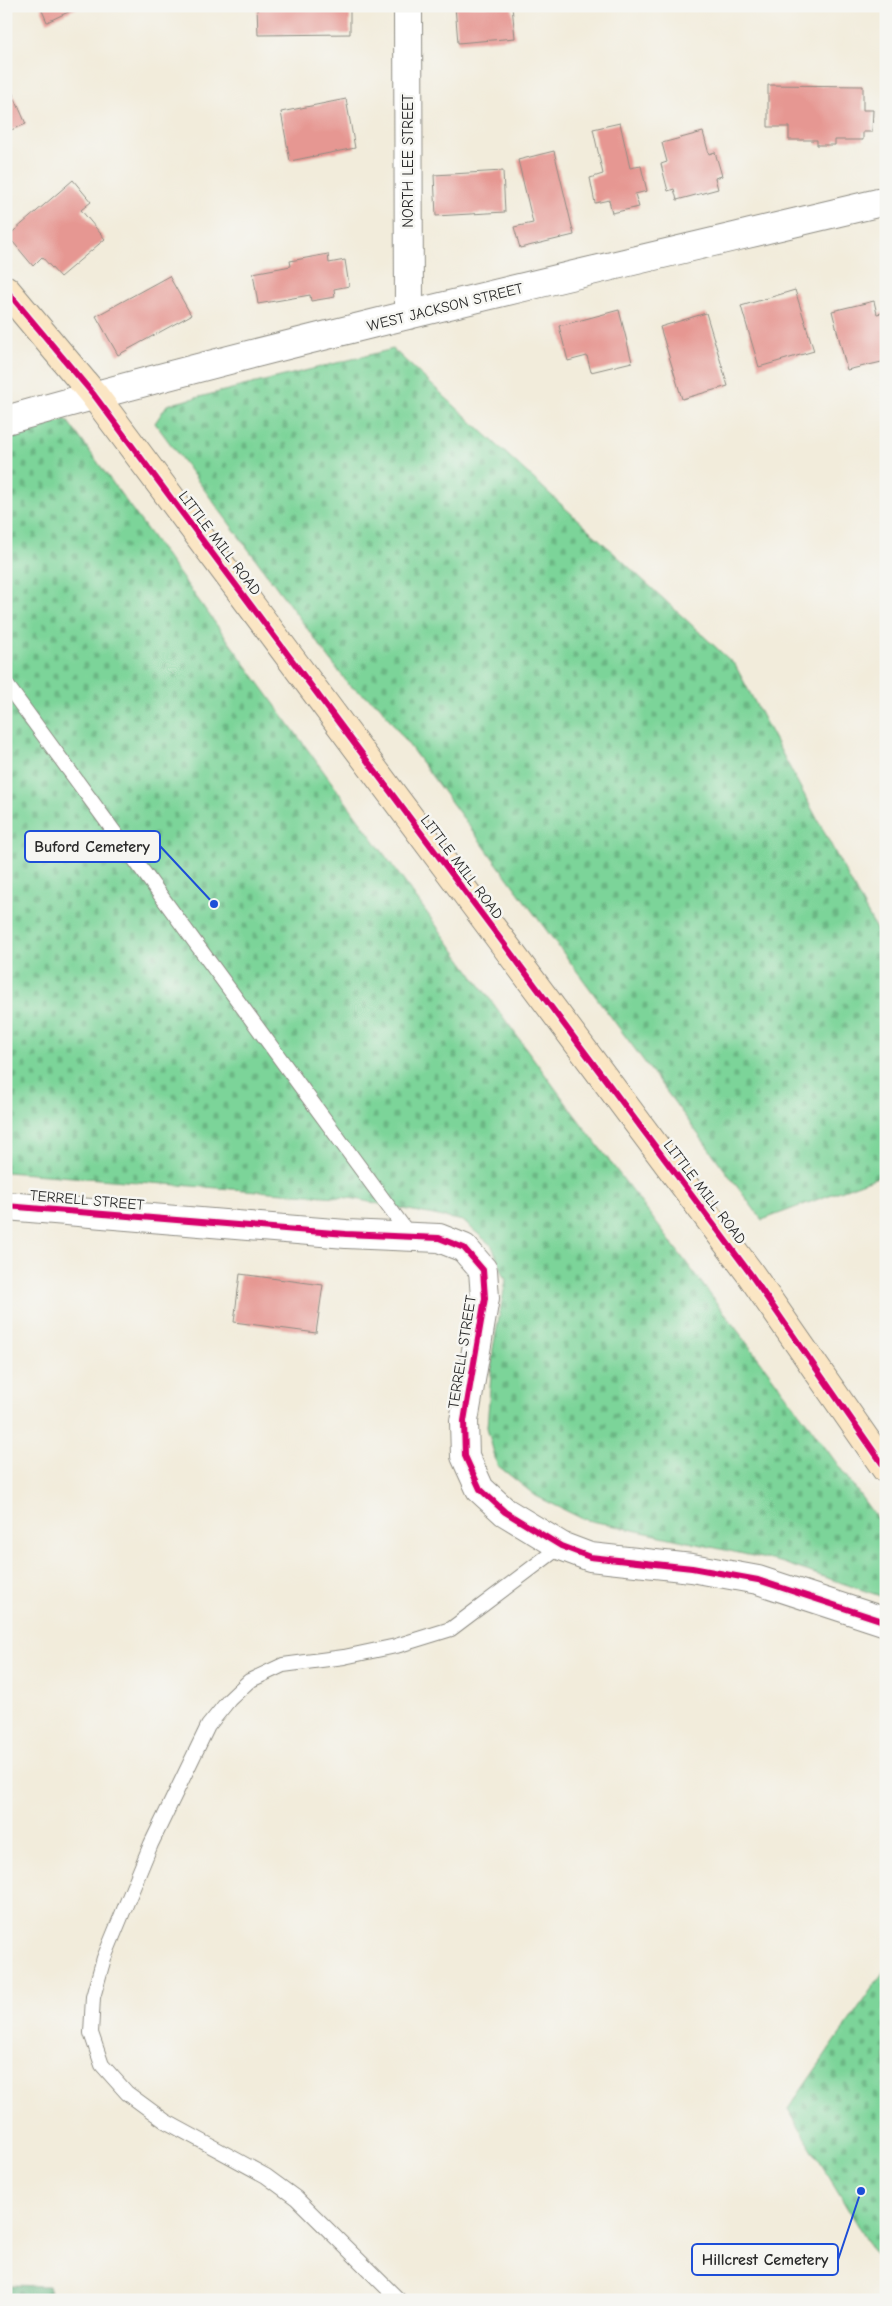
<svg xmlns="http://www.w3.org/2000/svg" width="892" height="2306" font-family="'Comic Neue',sans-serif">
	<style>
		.forest { fill: url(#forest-firs); stroke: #487056 }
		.cemetery { fill: url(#cemetery-stones); stroke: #548062 }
		.building { fill: #e69792 }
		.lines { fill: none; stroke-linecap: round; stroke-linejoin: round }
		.lane-casing { stroke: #8e8c83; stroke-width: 16 }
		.street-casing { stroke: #8e8c83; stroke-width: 30 }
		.secondary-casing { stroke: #8e8c83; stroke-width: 30 }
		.lane { stroke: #fff; stroke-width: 14 }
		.street { stroke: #fff; stroke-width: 28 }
		.secondary { stroke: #fbe6c4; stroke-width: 28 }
		.cycleway-casing { stroke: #f6f6f2; stroke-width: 9 }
		.cycleway { stroke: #d6006c; stroke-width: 6 }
		.labels { text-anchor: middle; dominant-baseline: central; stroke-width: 5; stroke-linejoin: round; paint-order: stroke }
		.street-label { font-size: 15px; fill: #2b2b2b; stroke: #f6f6f2 }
		.leader { fill: none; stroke: #1d4ed8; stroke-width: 2 }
		.callout-dot { fill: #1d4ed8; stroke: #f6f6f2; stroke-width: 2 }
		.callout { fill: #f6f6f2; stroke: #1d4ed8; stroke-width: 2 }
		.callout-label { font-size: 16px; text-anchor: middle; font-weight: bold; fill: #2b2b2b }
	</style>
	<defs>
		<pattern id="forest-firs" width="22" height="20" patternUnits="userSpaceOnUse" patternTransform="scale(1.25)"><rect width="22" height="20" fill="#65b681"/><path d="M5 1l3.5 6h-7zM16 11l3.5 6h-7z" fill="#53946a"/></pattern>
		<pattern id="cemetery-stones" width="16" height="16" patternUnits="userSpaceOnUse" patternTransform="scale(1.25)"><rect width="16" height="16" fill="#7cd499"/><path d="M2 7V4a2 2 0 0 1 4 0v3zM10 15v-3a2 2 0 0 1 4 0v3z" fill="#6bb684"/></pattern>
	</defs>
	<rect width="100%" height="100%" fill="#f6f6f2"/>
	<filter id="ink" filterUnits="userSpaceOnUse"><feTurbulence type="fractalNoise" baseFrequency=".02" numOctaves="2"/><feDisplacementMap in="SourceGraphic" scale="10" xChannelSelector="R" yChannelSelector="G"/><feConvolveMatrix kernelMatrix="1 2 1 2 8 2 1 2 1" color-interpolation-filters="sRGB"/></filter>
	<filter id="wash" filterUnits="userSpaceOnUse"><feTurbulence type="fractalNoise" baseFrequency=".0096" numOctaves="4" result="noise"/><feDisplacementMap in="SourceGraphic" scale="20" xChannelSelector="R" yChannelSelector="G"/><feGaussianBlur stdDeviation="1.12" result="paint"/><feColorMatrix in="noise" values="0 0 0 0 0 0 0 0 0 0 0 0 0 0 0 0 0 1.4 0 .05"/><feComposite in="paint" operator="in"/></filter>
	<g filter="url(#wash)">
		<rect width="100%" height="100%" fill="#f2ecdb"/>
		<path class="forest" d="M6 2285 49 2286 53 2300H6Z"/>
		<path class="cemetery" d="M393 349 735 665 886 948V1174L762 1220 379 705 349 685 155 423 167 405Z
			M66 419 574 1114 811 1428 886 1531V1598L780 1562 583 1519 536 1496 497 1465 487 1427 493 1349 506 1280 492 1246 463 1221 350 1198 6 1172V439Z
			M886 1968V2273L788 2109Z"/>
		<g id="blocks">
			<path class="building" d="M40 6H81L47 22Z
				M257 6H350V34L258 35Z
				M455 6H512L515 38 458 43Z
				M6 78 26 124 6 132Z
				M768 85 863 86V110H873L872 132H863V140H835V145H817V140H789V127H768Z
				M346 99 355 148 290 161 281 112Z
				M620 123 630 168 641 166 647 191 635 194 639 207 612 213 609 200 595 203 590 178 603 174 593 129Z
				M703 132 709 154 715 152 722 176 715 178 718 189 677 200 674 189 668 191 661 164 667 162 662 143Z
				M554 151 574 235 520 248 514 227 533 223 518 160Z
				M503 171 505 212 436 216 434 175Z
				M73 180 91 202 81 210 105 239 60 277 42 257 33 266 8 236Z
				M328 254 329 263 345 260 349 286 334 289 335 297 311 301 310 295 258 304 253 273 291 266 290 261Z
				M169 276 191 315 118 355 96 316Z
				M795 290 814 351 759 367 741 306Z
				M874 301 877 314 886 312V361L847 370 832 311Z
				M619 310 632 362 591 372 587 356 568 361 559 326Z
				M706 313 728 386 682 399 660 327Z
				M240 1274 323 1285 316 1333 234 1322Z"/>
		</g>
	</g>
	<g filter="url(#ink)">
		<use href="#blocks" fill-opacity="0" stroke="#8e8c83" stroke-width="1"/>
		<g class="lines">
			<defs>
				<path id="lane" d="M6 684 410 1236
					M399 2300 296 2198 266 2176 165 2121 127 2093 102 2065 91 2033 93 1997 104 1958 151 1844 208 1726 229 1700 249 1681 283 1665 344 1657 396 1646 451 1629 561 1546"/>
				<path id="street" d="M408 6 409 315
					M6 420C297 338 592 271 886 201
					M6 1206 346 1234 439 1238 464 1248 483 1270 485 1298 464 1421 465 1456 480 1489 505 1512 561 1546 590 1557 692 1568 758 1580 886 1622"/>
				<path id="secondary" d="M6 290 94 395 749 1272 886 1469"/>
			</defs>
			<use href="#lane" class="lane-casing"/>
			<use href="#street" class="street-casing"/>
			<use href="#secondary" class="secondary-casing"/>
			<use href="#lane" class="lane"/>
			<use href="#street" class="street"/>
			<use href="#secondary" class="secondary"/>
			<defs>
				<path id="cycleway" d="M6 290 94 395 749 1272 886 1469
					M6 1206 346 1234 439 1238 464 1248 483 1270 485 1298 464 1421 465 1456 480 1489 505 1512 561 1546 590 1557 692 1568 758 1580 886 1622"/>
			</defs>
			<use href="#cycleway" class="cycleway-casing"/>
			<use href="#cycleway" class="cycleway"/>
		</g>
	</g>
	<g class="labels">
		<g class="street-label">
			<text transform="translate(408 161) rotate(-90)">NORTH LEE STREET</text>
			<text transform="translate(445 307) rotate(-14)">WEST JACKSON STREET</text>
			<text transform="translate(220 543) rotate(53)">LITTLE MILL ROAD</text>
			<text transform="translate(462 867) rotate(53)">LITTLE MILL ROAD</text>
			<text transform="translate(705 1192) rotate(53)">LITTLE MILL ROAD</text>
			<text transform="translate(87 1200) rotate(5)">TERRELL STREET</text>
			<text transform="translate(462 1352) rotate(-81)">TERRELL STREET</text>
		</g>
	</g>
	<path class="leader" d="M214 904L160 846M861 2191L838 2260"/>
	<g class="callout-dot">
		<circle cx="214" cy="904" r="5"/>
		<circle cx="861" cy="2191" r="5"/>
	</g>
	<g class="callout">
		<rect x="25" y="831" width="135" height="31" rx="5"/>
		<rect x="692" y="2244" width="146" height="31" rx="5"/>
	</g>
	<g class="callout-label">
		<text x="92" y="852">Buford Cemetery</text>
		<text x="765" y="2265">Hillcrest Cemetery</text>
	</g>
	<rect width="892" height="2306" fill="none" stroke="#f6f6f2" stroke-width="25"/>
</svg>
